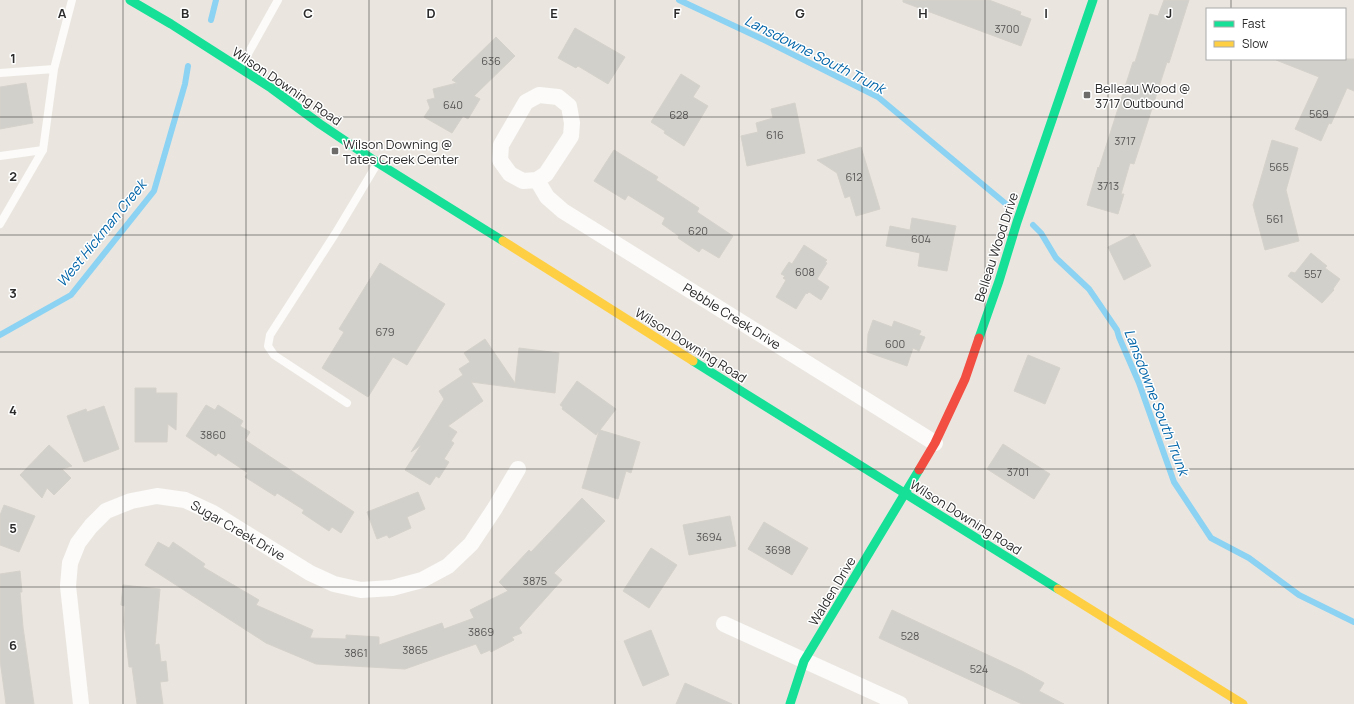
<svg xmlns="http://www.w3.org/2000/svg" width="1354" height="704" font-family="Manrope,sans-serif">
	<style>
		.lines { fill: none; stroke-linecap: round; stroke-linejoin: round }
		.stream { stroke: #8cd2f2; stroke-width: 6 }
		.building { fill: #d2d0cb; stroke: #d5d1cb }
		.lane { stroke: #fcfbfa; stroke-width: 8 }
		.street { stroke: #fcfbfa; stroke-width: 16 }
		.fast { stroke: #16e098; stroke-width: 9 }
		.slow { stroke: #ffcf43; stroke-width: 9 }
		.jam { stroke: #f24e42; stroke-width: 9 }
		.grid { fill: none; stroke: #2b2b2b; stroke-width: 1; stroke-opacity: 0.55 }
		.poi-dot { fill: #6e6c6a; stroke: #fff; stroke-width: 1.5 }
		.labels { text-anchor: middle; dominant-baseline: central; stroke-width: 3; stroke-linejoin: round; paint-order: stroke }
		.number-label { font-size: 11px; fill: #565554 }
		.street-label { font-size: 13px; fill: #2b2b2b; stroke: #fff }
		.poi-label { font-size: 13px; fill: #2b2b2b; stroke: #fff; text-anchor: start }
		.water-label { font-size: 14px; font-style: italic; fill: #0164a8; stroke: #fff }
		.grid-label { font-size: 13px; text-anchor: middle; font-weight: bold; fill: #2b2b2b; stroke: #fff; stroke-width: 3; stroke-linejoin: round; paint-order: stroke }
	</style>
	<rect width="100%" height="100%" fill="#eae6df"/>
	<g class="lines">
		<path class="stream" d="M679 0 760 38 878 97 1006 204
			M211 20 216 0
			M1033 225 1041 233 1056 258 1089 289 1117 330 1119 337 1139 383 1174 482 1211 538 1249 558 1299 595 1354 622
			M0 335 71 295 154 191 185 84 188 66"/>
	</g>
	<path class="building" d="M903 0H989L1021 12 1020 15 1031 19 1021 46 903 2Z
		M1164 0H1189L1169 63 1167 62 1134 164 1130 163 1121 194H1124L1118 214 1087 205 1098 167 1099 168 1133 62H1135L1150 14 1158 16Z
		M575 28 625 57 608 84 578 66 576 68 558 58Z
		M496 37 515 56 474 96 480 99 468 119 463 116 452 133 424 117 430 108 427 100 435 98 433 89 457 83 452 80Z
		M1276 59H1354V91L1347 88 1331 124 1329 123 1321 141 1295 129 1319 77 1276 60Z
		M681 74 700 86 693 97 708 106 684 146 664 133 665 131 651 122Z
		M26 83 33 123 0 129V87Z
		M795 103 805 153 747 166 741 136 758 132 756 123 773 118 771 109Z
		M1272 140 1298 148 1286 190 1299 241 1265 250 1253 205Z
		M861 147 880 209 856 216 850 196 845 198 837 173 817 160Z
		M614 150 658 177 656 180 699 208 697 212 733 236 719 258 702 248 699 252 678 238 679 236 662 224 665 218 628 195 625 200 594 181Z
		M912 218 956 226 947 271 918 266 920 253 886 246 890 226 910 230Z
		M1134 234 1151 266 1124 280 1108 247Z
		M804 245 827 260 825 262 827 263 817 279 829 287 821 300 809 292 807 294 806 293 796 309 776 297 786 280 783 278 785 276 781 274 789 262 792 264Z
		M1311 253 1327 266 1325 268 1340 279 1333 289 1334 290 1322 303 1288 276 1291 272 1295 273Z
		M380 263 445 304 407 365 393 357 368 397 322 368 344 332 339 329Z
		M873 320 892 327 894 321 921 331 919 335 925 337 919 351 913 348 907 366 867 352 868 334Z
		M485 339 515 383 519 348 559 353 555 393 471 382 483 401 448 426 457 432 451 441 454 443 444 459 449 462 439 478 436 476 430 485 405 470 421 445 411 452 444 399 439 391 463 375 459 369 470 362 464 353Z
		M1028 355 1060 368 1045 404 1014 391Z
		M577 381 616 409 600 430 640 442 631 473 626 471 618 499 582 488 599 431 596 435 562 409 563 407 560 405Z
		M135 388H156V393H177L176 430 168 424 167 442H135Z
		M206 405 215 410 218 405 243 421 240 426 250 432 245 440 354 512 341 533 332 527 329 531 302 513 304 510 277 493 275 496 245 477 248 473 218 453 216 456 186 436Z
		M104 406 119 449 84 462 67 416 86 409 87 412Z
		M1003 444 1050 474 1034 499 987 469Z
		M49 445 72 466 62 469 71 478 54 495 47 488 42 498 20 475Z
		M418 492 425 509 407 517 411 528 389 538 387 535 377 539 367 512Z
		M582 498 605 521 554 573 562 580 519 628 522 633 512 637 514 640 491 652 490 650 481 654 476 644 405 669 316 664 266 643 145 565 158 542 169 548 173 542 205 564 203 567 259 600 256 605 313 630 310 638 346 639V635L379 637V645L442 623 444 629 474 618 470 610 508 591 499 582 529 550 531 552Z
		M4 505 35 516 19 552 0 545V515Z
		M730 516 736 546 689 555 683 525Z
		M764 522 808 548 792 575 748 549Z
		M651 548 677 565 649 608 623 591Z
		M20 571 22 592H20L23 627 34 704H6L0 660V574Z
		M123 585 160 589 155 645 159 644 161 662 166 661 168 681 160 682 163 704H137L132 667H129L124 622 125 606 121 605Z
		M892 610 1022 671 1044 683 1039 691 1064 704H1022L879 638Z
		M651 630 669 675 643 686 624 641Z
		M685 683 732 704H676Z"/>
	<g class="lines">
		<path class="lane" d="M240 68 278 0
			M0 73 54 69 72 0
			M0 156 43 150
			M0 224 43 150 54 69
			M347 403 274 355 268 346 270 335 335 234 377 164"/>
		<path class="street" d="M539 95 558 97 569 106 572 123 571 136 546 174 537 180 523 181 510 174 500 160 501 145 526 102Z
			M537 180 547 197 563 211 935 443
			M724 624 900 704
			M81 704 68 586 70 563 78 543 91 526 106 511 131 501 157 496 185 500 213 513 310 573 334 584 361 590 392 588 422 580 448 566 471 544 495 508 518 469"/>
		<path class="fast" d="M130 0 171 24 271 88 320 124 378 163 503 241
			M979 338 999 281 1017 222 1093 0
			M693 361 1058 589
			M790 704 804 661 919 470"/>
		<path class="slow" d="M503 241 693 361
			M1058 589 1243 704"/>
		<path class="jam" d="M919 470 935 443 965 379 979 338"/>
	</g>
	<path class="grid" d="M123 0V704M246 0V704M369 0V704M492 0V704M615 0V704M739 0V704M862 0V704M985 0V704M1108 0V704M1231 0V9M1231 59V704M0 117H1354M0 235H1354M0 352H1354M0 469H1354M0 587H1354"/>
	<g class="poi-dot">
		<rect x="1083" y="91" width="8" height="8" rx="2"/>
		<rect x="331" y="147" width="8" height="8" rx="2"/>
	</g>
	<g class="labels">
		<g class="number-label">
			<text x="1007" y="28">3700</text>
			<text x="491" y="60">636</text>
			<text x="453" y="104">640</text>
			<text x="1319" y="113">569</text>
			<text x="679" y="114">628</text>
			<text x="775" y="134">616</text>
			<text x="1125" y="140">3717</text>
			<text x="1279" y="166">565</text>
			<text x="854" y="176">612</text>
			<text x="1108" y="185">3713</text>
			<text x="1275" y="218">561</text>
			<text x="698" y="230">620</text>
			<text x="921" y="238">604</text>
			<text x="805" y="271">608</text>
			<text x="1313" y="273">557</text>
			<text x="385" y="331">679</text>
			<text x="895" y="343">600</text>
			<text x="213" y="434">3860</text>
			<text x="1018" y="471">3701</text>
			<text x="709" y="536">3694</text>
			<text x="778" y="549">3698</text>
			<text x="535" y="580">3875</text>
			<text x="481" y="631">3869</text>
			<text x="910" y="635">528</text>
			<text x="415" y="649">3865</text>
			<text x="356" y="652">3861</text>
			<text x="979" y="668">524</text>
		</g>
		<g class="street-label">
			<text transform="translate(287 86) rotate(34)">Wilson Downing Road</text>
			<text transform="translate(996 247) rotate(-72)">Belleau Wood Drive</text>
			<text transform="translate(732 316) rotate(32)">Pebble Creek Drive</text>
			<text transform="translate(691 345) rotate(32)">Wilson Downing Road</text>
			<text transform="translate(966 517) rotate(32)">Wilson Downing Road</text>
			<text transform="translate(238 530) rotate(30)">Sugar Creek Drive</text>
			<text transform="translate(832 591) rotate(-59)">Walden Drive</text>
		</g>
		<g class="poi-label">
			<text x="1095" y="88">Belleau Wood @<tspan x="1095" dy="15">3717 Outbound</tspan></text>
			<text x="343" y="144">Wilson Downing @<tspan x="343" dy="15">Tates Creek Center</tspan></text>
		</g>
		<g class="water-label">
			<text transform="translate(815 54) rotate(27)">Lansdowne South Trunk</text>
			<text transform="translate(101 233) rotate(-51)">West Hickman Creek</text>
			<text transform="translate(1157 402) rotate(69)">Lansdowne South Trunk</text>
		</g>
	</g>
	<g class="grid-label">
		<text x="62" y="18">A</text>
		<text x="185" y="18">B</text>
		<text x="308" y="18">C</text>
		<text x="431" y="18">D</text>
		<text x="554" y="18">E</text>
		<text x="677" y="18">F</text>
		<text x="800" y="18">G</text>
		<text x="923" y="18">H</text>
		<text x="1046" y="18">I</text>
		<text x="1169" y="18">J</text>
		<text x="13" y="63">1</text>
		<text x="13" y="181">2</text>
		<text x="13" y="298">3</text>
		<text x="13" y="415">4</text>
		<text x="13" y="533">5</text>
		<text x="13" y="650">6</text>
	</g>
	<rect x="1206" y="8" width="140" height="52" fill="#ffffff" stroke="#aaaaaa"/>
	<rect x="1214" y="21" width="20" height="6" fill="#16e098" stroke="#aaaaaa"/>
	<text x="1242" y="28" font-size="12" fill="#2b2b2b">Fast</text>
	<rect x="1214" y="41" width="20" height="6" fill="#ffcf43" stroke="#aaaaaa"/>
	<text x="1242" y="48" font-size="12" fill="#2b2b2b">Slow</text>
</svg>
